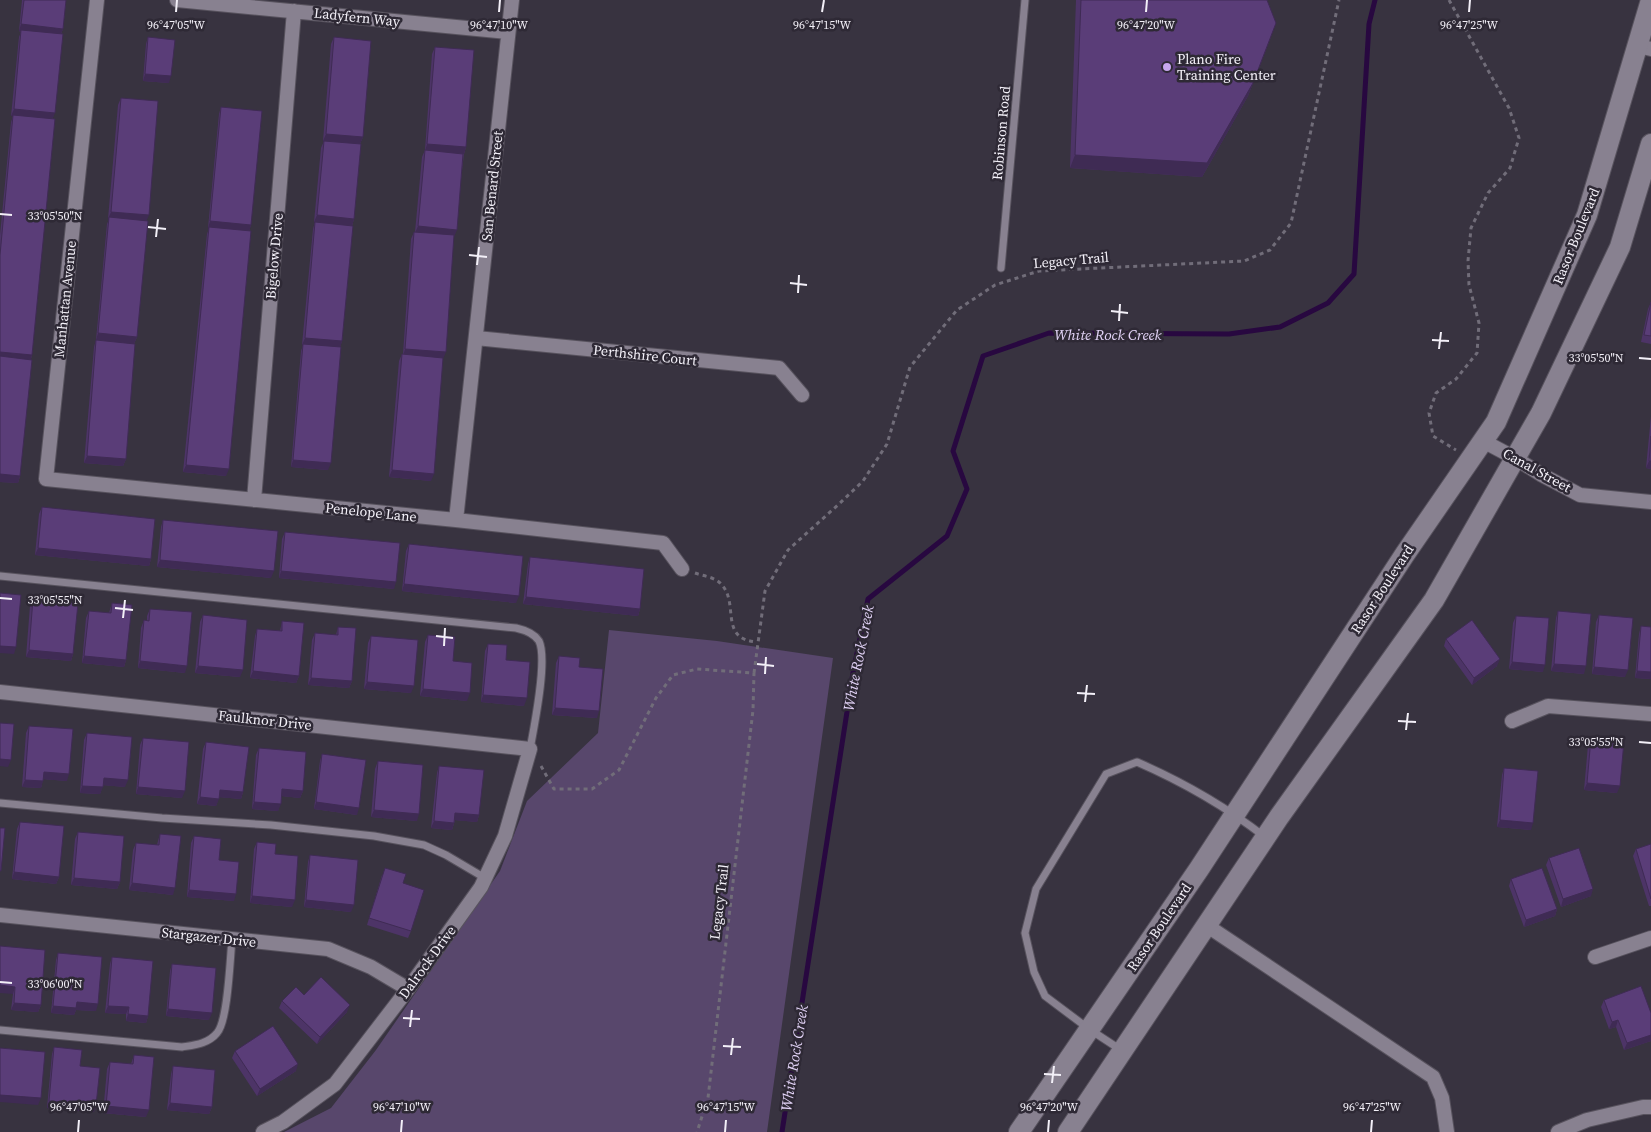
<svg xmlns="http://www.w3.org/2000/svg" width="1651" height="1132" font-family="'Source Serif 4',serif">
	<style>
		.green { fill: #58476c }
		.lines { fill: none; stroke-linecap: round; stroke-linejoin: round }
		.stream { stroke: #280840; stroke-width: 5 }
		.lane-casing { stroke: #57525d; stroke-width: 9 }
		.street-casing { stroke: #57525d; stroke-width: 16 }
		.secondary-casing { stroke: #57525d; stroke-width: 22 }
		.path { stroke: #716d79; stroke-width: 3; stroke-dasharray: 4 4; stroke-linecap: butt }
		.lane { stroke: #888190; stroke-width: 7 }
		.street { stroke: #888190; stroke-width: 14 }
		.secondary { stroke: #888190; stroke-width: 20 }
		.wall { fill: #4d3467 }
		.shaded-wall { fill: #3f2b54 }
		.building { fill: #5a3d78; stroke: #3f2b54 }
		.ticks { fill: none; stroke: #f3f0f8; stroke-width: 2 }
		.poi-dot { fill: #c8a6ef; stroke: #2e2935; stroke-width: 2 }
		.labels { text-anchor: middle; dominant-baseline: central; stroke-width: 5; stroke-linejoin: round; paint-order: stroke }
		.street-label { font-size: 14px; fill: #f3f0f8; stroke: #2e2935 }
		.poi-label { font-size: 14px; fill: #f3f0f8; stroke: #2e2935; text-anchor: start }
		.water-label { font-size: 15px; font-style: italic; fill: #e2d3f7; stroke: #2e2935 }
		.ticks-label { font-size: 12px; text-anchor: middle; fill: #f3f0f8; stroke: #2e2935; stroke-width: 5; stroke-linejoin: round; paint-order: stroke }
	</style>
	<rect width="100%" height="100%" fill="#383340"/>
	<path class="green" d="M609 630 717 641 833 658 767 1132H284L331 1108 376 1050 500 871 527 801 598 733Z"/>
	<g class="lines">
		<path class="stream" d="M782 1132 853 673 868 599 947 536 967 489 953 451 983 356 1049 333 1229 334 1280 327 1328 303 1354 274 1369 24 1375 0"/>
		<defs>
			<path id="lane" d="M1001 268 1025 0
				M0 576 516 628C525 630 534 633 539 641 548 660 534 727 530 749
				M0 803 162 818 271 825 374 836 424 845 446 855 485 878
				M0 1030 182 1047C194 1045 208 1044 217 1033 228 1021 230 959 232 939
				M1121 1050 1089 1029 1045 996 1034 972 1025 933 1036 889 1106 774 1137 762C1183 782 1225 806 1265 837"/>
			<path id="street" d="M97 0 46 479 456 520 663 543 682 569
				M177 0 508 32
				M1638 46 1651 49
				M476 338 779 368 802 395
				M1483 441 1515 458 1542 475 1580 495 1651 502
				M254 500 294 11
				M456 520 512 0
				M0 692 530 749 505 836 481 887 408 989 335 1084 283 1122 263 1132
				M1512 721 1548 706 1651 714
				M0 915 328 949 371 967 408 989
				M1206 925 1433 1077 1442 1098 1447 1132
				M1595 957 1651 938
				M1558 1132 1587 1120 1643 1107H1651"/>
			<path id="secondary" d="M1019 1132 1199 869 1405 554 1496 422 1587 215 1651 0
				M1068 1132 1279 817 1434 600 1541 413 1620 247 1651 144"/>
		</defs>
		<use href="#lane" class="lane-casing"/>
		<use href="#street" class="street-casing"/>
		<use href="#secondary" class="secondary-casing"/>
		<path class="path" d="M1449 0 1509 108 1519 138 1510 168 1488 193 1471 228 1468 261 1469 285 1479 323 1477 353 1456 379 1436 393 1429 413 1433 436 1456 450
			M695 573C703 576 715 577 721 584 740 603 718 639 757 642
			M754 673 765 591 788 550 839 504 863 481 887 444 910 367 957 310 995 285 1039 271 1244 261 1270 250 1291 223 1339 0
			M541 766 554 789H592L619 770 656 698 673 675 697 669 754 673 753 710 708 1098 697 1132"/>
		<use href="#lane" class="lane"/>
		<use href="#street" class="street"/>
		<use href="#secondary" class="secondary"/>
	</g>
	<path class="wall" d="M22 0H66L63 29 61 34 53 118 32 355 31 359 20 476 18 483 0 482V235L11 122 13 116H11L19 37 21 32 19 31Z
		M1076 0H1267L1271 37 1248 96 1202 177 1070 168Z
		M148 37 169 83 143 81 146 44Z
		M334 37 363 137 360 144 354 219 352 226 342 341 340 347 328 470 291 467 301 351 303 345H302L313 229 315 222H314L321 148 324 141H323L331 44Z
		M435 47 466 147 464 154 454 236 431 481 389 477 399 361 402 354H403L411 239 414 232H415L422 157 425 150 432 54Z
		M121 98 146 221 137 337 134 344 126 459 123 466 84 463 94 347 96 340 127 343 96 340 107 224 109 219H108L118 105Z
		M221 107 251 225 249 231 226 476 183 472 207 234 209 228H208L219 114Z
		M1651 302V344L1641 342 1648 309Z
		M1651 416V469L1646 468Z
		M42 507 151 559 149 566 35 555 39 514Z
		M163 520 271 578 157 567 161 527Z
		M285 532 394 589 279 578 282 539Z
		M409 544 516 603 402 591 406 551Z
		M530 557 640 609 638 616 523 604 528 564Z
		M33 599 73 654 71 661 26 657 30 606Z
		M112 603 126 660 124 667 82 663 86 618 89 611 109 613Z
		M150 609 185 673 138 668 141 628 144 620 147 621V616Z
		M1558 611 1584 674 1551 671 1556 618Z
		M203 615 240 677 195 673 200 622Z
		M1599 615 1625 677 1592 674 1596 622Z
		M1516 616 1543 672 1509 669 1513 623Z
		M282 621 299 676 296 683 250 678 255 636 257 629 280 631Z
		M1641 626 1651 679 1635 678 1639 634Z
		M338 627 352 681 349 688 308 685 312 640 315 633 336 635Z
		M428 635 453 661 467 701 420 696 425 642Z
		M371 636 411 693 364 689 368 643Z
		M1446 639 1497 666 1472 685 1444 646Z
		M488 644 506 660 524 706 481 702 485 651Z
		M559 656 597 718 552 715 556 663Z
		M29 726 67 781 43 779 41 788 22 787 26 733Z
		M87 733 125 787 103 785 100 794 80 793 84 740Z
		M143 738 182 798 136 794 140 745Z
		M1591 738 1617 793 1584 790 1588 745Z
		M206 742 243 792 241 799 219 797 216 806 197 804 203 749Z
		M259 748 303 791 300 798 282 796 278 811 252 809 256 755Z
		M322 754 357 815 314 809 320 761Z
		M378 761 417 821 371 817 375 769Z
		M439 766 479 815 477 822 455 820 452 830 431 828 437 773Z
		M1504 768 1531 830 1497 827 1502 775Z
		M20 822 59 877 56 884 12 879 17 829Z
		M78 832 120 882 117 889 71 885 75 839Z
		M160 834 173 895 129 890 133 850 136 843 157 845 158 841Z
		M194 836 219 860 234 901 187 897 191 843Z
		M257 842 275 854 292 907 250 903 254 849Z
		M1651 844V906H1649L1633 856 1636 849Z
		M310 855 351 912 304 907 308 862Z
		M1549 858 1591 896 1561 907 1546 865Z
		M382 875 403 883 411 931 408 938 367 925Z
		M1511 879 1557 909 1555 916 1524 927 1509 886Z
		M0 946 41 1005 38 1012 11 1010 13 994Z
		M58 953 96 1011 76 1010 74 1015 51 1013 56 960Z
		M112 957 148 1016 146 1023 126 1021V1014L105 1013 110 964Z
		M172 964 209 1020 166 1016 170 971Z
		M304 995 347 1012 317 1044 279 1008 282 1001Z
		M1604 1000 1651 1013V1041L1624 1050 1616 1027 1609 1029 1601 1007Z
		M54 1047 80 1066 94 1112 47 1108 52 1054Z
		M235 1051 296 1071 257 1096 232 1058Z
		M134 1055 146 1117 103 1113 107 1069 110 1062 131 1064Z
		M173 1066 212 1107 209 1114 167 1110 171 1074Z"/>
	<path class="shaded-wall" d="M1276 23 1248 96 1202 177 1070 168 1075 155Z
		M21 24 63 29 60 36 19 31Z
		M145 74 171 76 169 83 143 81Z
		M14 109 55 113 52 120 11 116Z
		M326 134 363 137 360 144 323 141Z
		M427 144 466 147 464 154 425 151Z
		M111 212 149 215 146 222 108 219Z
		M317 215 354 219 352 226 314 222Z
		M210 221 251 225 249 232 208 228Z
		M418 226 457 230 454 237 415 233Z
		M98 333 137 337 134 344 96 340Z
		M305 338 342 341 340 348 302 345Z
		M405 349 446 352 443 359 403 356Z
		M0 352 32 355 30 362 0 359Z
		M87 456 126 459 123 466 84 463Z
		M293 460 331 463 328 470 291 467Z
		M1649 461H1651V469L1646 468Z
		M186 465 229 469 226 476 183 472Z
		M392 470 434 474 431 481 389 477Z
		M0 474 20 476 18 483 0 482Z
		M38 548 151 559 149 566 35 555Z
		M160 560 274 571 271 578 157 567Z
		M281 571 396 582 394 589 279 578Z
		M404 584 519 596 516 603 402 591Z
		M526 597 640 609 638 616 523 604Z
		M0 646 16 647 14 654 0 653Z
		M29 650 73 654 71 661 26 657Z
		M84 656 126 660 124 667 82 663Z
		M1500 659 1497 666 1472 685 1474 678Z
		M140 661 187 666 185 673 138 668Z
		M1512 662 1545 665 1543 672 1509 669Z
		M1554 664 1586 666 1584 674 1551 671Z
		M198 666 243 670 240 677 195 673Z
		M1594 667 1628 670 1625 677 1592 674Z
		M253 671 299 676 296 683 250 678Z
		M1637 671 1651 672V679L1635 678Z
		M311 678 352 681 349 688 308 685Z
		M367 682 414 686 411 693 364 689Z
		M423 689 470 693 467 701 420 696Z
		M483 695 527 698 524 706 481 702Z
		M555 708 599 711 597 718 552 715Z
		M0 759 11 760 8 767 0 766Z
		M44 772 69 774 67 781 41 779Z
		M104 778 128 780 125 787 101 785Z
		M25 780 43 781 41 788 22 787Z
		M1587 783 1620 786 1617 793 1584 790Z
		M82 786 103 787 100 794 80 793Z
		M138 787 185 791 182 798 136 794Z
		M282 789 303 791 300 798 280 796Z
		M220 790 243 792 241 799 217 797Z
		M200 797 219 799 216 806 197 804Z
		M254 802 281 804 278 811 252 809Z
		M316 802 359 808 357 815 314 809Z
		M374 810 419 814 417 821 371 817Z
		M455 813 479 815 477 822 453 820Z
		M1500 820 1533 823 1531 830 1497 827Z
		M434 821 454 823 452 830 431 828Z
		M14 872 59 877 56 884 12 879Z
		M74 878 120 882 117 889 71 885Z
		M132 883 175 888 173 895 129 890Z
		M1593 889 1591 896 1561 907 1563 899Z
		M189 890 236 894 234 901 187 897Z
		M252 896 295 900 292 907 250 903Z
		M306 900 354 905 351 912 304 907Z
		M1557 909 1555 916 1524 927 1526 920Z
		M0 985 15 987 13 994 0 993Z
		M77 1002 98 1004 96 1011 76 1010 74 1015 51 1013 53 1006Z
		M14 1003 41 1005 38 1012 11 1010Z
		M350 1005 347 1012 317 1044 320 1037Z
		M108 1006 129 1007 126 1014 105 1013Z
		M168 1009 212 1013 209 1020 166 1016Z
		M128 1014 148 1016 146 1023 126 1021Z
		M1618 1020 1616 1027 1609 1029 1612 1022Z
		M1651 1035V1041L1624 1050 1627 1043Z
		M298 1064 296 1071 257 1096 260 1089Z
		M0 1095 41 1098 38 1105 0 1102Z
		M49 1101 96 1105 94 1112 47 1108Z
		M170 1103 212 1107 209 1114 167 1110Z
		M106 1106 149 1110 146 1117 103 1113Z"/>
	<path class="building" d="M24 0H66L63 29 21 24Z
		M1081 0H1267L1276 23 1253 83 1207 163 1075 155Z
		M21 30 63 34 55 113 14 109Z
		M148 37 175 40 171 76 145 74Z
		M334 37 371 41 363 137 326 134Z
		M435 47 474 50 466 147 427 144Z
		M121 98 158 101 149 215 111 212Z
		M221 107 262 111 251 225 210 221Z
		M13 115 55 119 32 355 0 352V255Z
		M324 141 361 144 354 219 317 215Z
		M425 150 463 154 457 230 418 226Z
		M109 217 148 221 137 337 98 333Z
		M315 222 353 226 342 341 305 338Z
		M209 227 251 231 229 469 186 465Z
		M414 232 454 235 446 352 405 349Z
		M1651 302V336L1644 335Z
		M96 340 135 344 126 459 87 456Z
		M303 344 341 347 331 463 293 460Z
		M402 354 443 358 434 474 392 470Z
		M0 356 32 360 20 476 0 474Z
		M1651 436V461H1649Z
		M42 507 155 519 151 559 38 548Z
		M163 520 278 531 274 571 160 560Z
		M285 532 400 543 396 582 281 571Z
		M409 544 523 556 519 596 404 584Z
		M530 557 644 569 640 609 526 597Z
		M0 593 21 595 16 647 0 646Z
		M33 599 78 603 73 654 29 650Z
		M112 603 132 605 126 660 84 656 89 611 111 613Z
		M150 609 192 612 187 666 140 661 144 620 149 621Z
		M1558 611 1591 614 1586 666 1554 664Z
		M203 615 247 620 243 670 198 666Z
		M1599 615 1633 618 1628 670 1594 667Z
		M1516 616 1549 618 1545 665 1512 662Z
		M1472 620 1500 659 1474 678 1446 639Z
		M282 621 304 623 299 676 253 671 257 629 282 631Z
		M1641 626 1651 627V672L1637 671Z
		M338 627 356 628 352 681 311 678 315 633 338 635Z
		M428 635 455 637 453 661 472 663 470 693 423 689Z
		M371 636 418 640 414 686 367 682Z
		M488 644 507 645 506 660 530 662 527 698 483 695Z
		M559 656 580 658 579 667 603 669 599 711 555 708Z
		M0 723 14 724 11 760 0 759Z
		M29 726 73 729 69 774 44 772 43 781 25 780Z
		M87 733 132 737 128 780 104 778 103 787 82 786Z
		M143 738 189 742 185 791 138 787Z
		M1591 738 1624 741 1620 786 1587 783Z
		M206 742 249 747 243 792 220 790 219 799 200 797Z
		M259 748 306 752 303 791 282 789 281 804 254 802Z
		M322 754 366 760 359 808 316 802Z
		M378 761 423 765 419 814 374 810Z
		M439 766 484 770 479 815 455 813 454 823 434 821Z
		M1504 768 1538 771 1533 823 1500 820Z
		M20 822 64 826 59 877 14 872Z
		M0 828H5L1 871H0Z
		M78 832 124 836 120 882 74 878Z
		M160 834 181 836 175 888 132 883 136 843 159 845Z
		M194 836 221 839 219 860 239 862 236 894 189 890Z
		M257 842 276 844 275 854 298 856 295 900 252 896Z
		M1651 844V899L1636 849Z
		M1579 848 1593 889 1563 899 1549 858Z
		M310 855 358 860 354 905 306 900Z
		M385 868 406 874 403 883 424 890 411 931 369 918Z
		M1542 868 1557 909 1526 920 1511 879Z
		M0 946 45 950 41 1005 14 1003 15 987 0 985Z
		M58 953 102 957 98 1004 77 1002 76 1008 53 1006Z
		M112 957 153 961 148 1016 128 1014 129 1007 108 1006Z
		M172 964 216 968 212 1013 168 1009Z
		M321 977 350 1005 320 1037 282 1001 296 987 304 995Z
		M1641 986 1651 1013V1035L1627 1043 1618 1020 1612 1022 1604 1000Z
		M273 1026 298 1064 260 1089 235 1051Z
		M54 1047 82 1050 80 1066 100 1068 96 1105 49 1101Z
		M0 1048 45 1052 41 1098 0 1095Z
		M134 1055 154 1057 149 1110 106 1106 110 1062 133 1064Z
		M173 1066 215 1070 212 1107 170 1103Z"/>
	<path class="ticks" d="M176 12 177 0M499 12 500 0M822 12 824 0M1146 12 1147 0M1469 12 1470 0M0 214 12 215M148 227 166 229M156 237 158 219M469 255 487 257M477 265 479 247M790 283 807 285M798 293 799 275M1111 311 1128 313M1119 321 1120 304M1432 340 1449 341M1439 349 1441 332M1639 358 1651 359M0 598 12 599M115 608 133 610M123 618 125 600M436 636 453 638M444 646 445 628M757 664 774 666M765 674 766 657M1077 693 1095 694M1085 702 1087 685M1398 721 1416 722M1406 730 1408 713M1639 742 1651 743M0 982 12 983M403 1018 420 1019M410 1027 412 1010M723 1046 741 1047M731 1055 733 1038M1044 1074 1061 1075M1052 1083 1054 1066M78 1132 79 1120M401 1132 402 1120M725 1132 726 1120M1048 1132 1049 1120M1371 1132 1372 1120"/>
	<circle class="poi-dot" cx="1167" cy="67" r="5"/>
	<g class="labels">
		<g class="street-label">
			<text transform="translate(357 17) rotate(6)">Ladyfern Way</text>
			<text transform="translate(1001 133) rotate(-85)">Robinson Road</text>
			<text transform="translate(492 186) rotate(-84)">San Benard Street</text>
			<text transform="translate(1576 236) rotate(-68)">Rasor Boulevard</text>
			<text transform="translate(274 256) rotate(-85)">Bigelow Drive</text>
			<text transform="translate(1071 260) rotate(-5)">Legacy Trail</text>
			<text transform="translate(65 299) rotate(-84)">Manhattan Avenue</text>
			<text transform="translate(645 355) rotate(6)">Perthshire Court</text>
			<text transform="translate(1537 470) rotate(29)">Canal Street</text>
			<text transform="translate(371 512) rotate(6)">Penelope Lane</text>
			<text transform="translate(1382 589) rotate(-57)">Rasor Boulevard</text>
			<text transform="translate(265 720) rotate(6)">Faulknor Drive</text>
			<text transform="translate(719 902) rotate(-83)">Legacy Trail</text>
			<text transform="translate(1159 927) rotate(-56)">Rasor Boulevard</text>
			<text transform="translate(209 937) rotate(6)">Stargazer Drive</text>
			<text transform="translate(427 962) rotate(-54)">Dalrock Drive</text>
		</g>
		<g class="poi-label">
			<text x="1177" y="59">Plano Fire<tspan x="1177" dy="16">Training Center</tspan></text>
		</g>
		<g class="water-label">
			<text x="1108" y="334">White Rock Creek</text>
			<text transform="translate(858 658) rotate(-79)">White Rock Creek</text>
			<text transform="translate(794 1058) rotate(-81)">White Rock Creek</text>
		</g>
	</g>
	<g class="ticks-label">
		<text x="176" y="29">96°47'05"W</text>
		<text x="499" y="29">96°47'10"W</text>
		<text x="822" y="29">96°47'15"W</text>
		<text x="1146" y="29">96°47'20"W</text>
		<text x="1469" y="29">96°47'25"W</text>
		<text x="55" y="220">33°05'50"N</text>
		<text x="1596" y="362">33°05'50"N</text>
		<text x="55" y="604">33°05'55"N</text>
		<text x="1596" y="746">33°05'55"N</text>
		<text x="55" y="988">33°06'00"N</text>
		<text x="79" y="1111">96°47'05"W</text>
		<text x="402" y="1111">96°47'10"W</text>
		<text x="726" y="1111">96°47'15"W</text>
		<text x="1049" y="1111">96°47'20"W</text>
		<text x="1372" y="1111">96°47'25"W</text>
	</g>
</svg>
